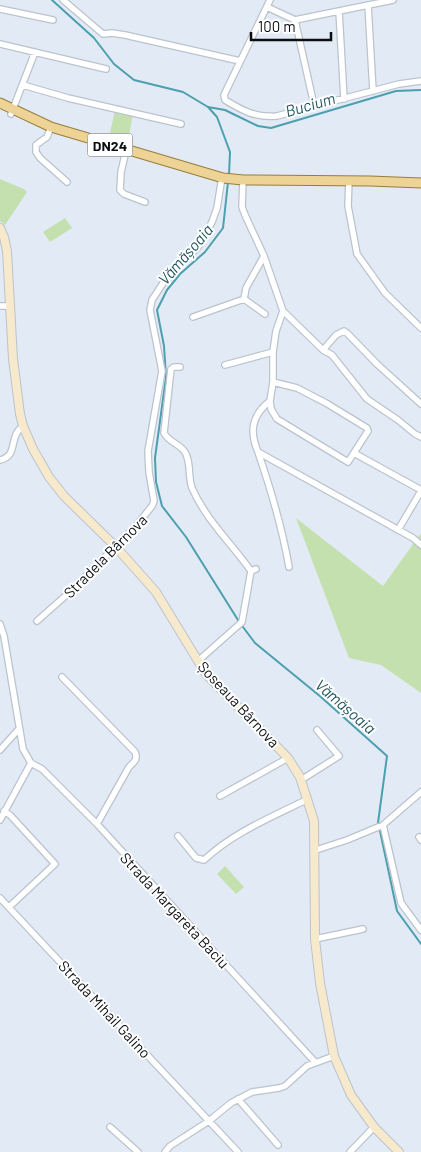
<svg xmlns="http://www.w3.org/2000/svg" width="421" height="1152" font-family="Barlow,sans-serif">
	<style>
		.green { fill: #c5e0af }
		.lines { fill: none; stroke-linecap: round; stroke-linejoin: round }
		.stream { stroke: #4c9faf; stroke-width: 2 }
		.street-casing { stroke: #bbc3cd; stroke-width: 8 }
		.secondary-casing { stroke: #bbc3cd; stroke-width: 10 }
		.primary-casing { stroke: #987c3b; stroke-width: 11 }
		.street { stroke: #fff; stroke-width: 5.5 }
		.secondary { stroke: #f7e9cb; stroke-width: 8 }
		.primary { stroke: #eed397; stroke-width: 9 }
		.labels { text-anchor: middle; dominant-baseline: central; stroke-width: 4; stroke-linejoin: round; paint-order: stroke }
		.shield { fill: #fff; stroke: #555759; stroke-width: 1 }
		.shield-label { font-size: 14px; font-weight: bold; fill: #0c0f12 }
		.street-label { font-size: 15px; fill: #0c0f12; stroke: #fff }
		.water-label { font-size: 16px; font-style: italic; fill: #245760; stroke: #fff }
	</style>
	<rect width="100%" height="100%" fill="#e2ebf5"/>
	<path class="green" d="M115 111 133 114 127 146 108 141Z
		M0 179 24 189 27 192 5 225 0 221Z
		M65 218 72 228 50 242 43 232Z
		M296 518 383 586 421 533V693L381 665 349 658Z
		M225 866 244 887 236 894 217 874Z"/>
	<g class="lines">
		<path class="stream" d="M52 0 94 38 114 64 134 80 183 92 208 107 217 117 230 152 229 175
			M208 107 225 110 258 126 271 128 396 91 421 90
			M228 182 223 228 205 252 180 274 167 290 157 310 164 346 166 377 155 458 156 482 162 506 186 537 238 620
			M243 627 255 643 321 697 387 756 378 823
			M380 831 397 911 421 944"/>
		<defs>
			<path id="street" d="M63 0 103 34 112 33 125 35 240 61
				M270 0 224 95 225 100C243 111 256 118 277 116L399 84 421 81
				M368 5 373 91
				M267 7 295 20 339 11 344 99
				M0 9 53 20
				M339 11 393 0
				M295 20 314 105
				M0 44 106 69
				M23 85 68 98 181 124
				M11 114 35 52
				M49 132 47 137 36 145V152L40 158 67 182
				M125 155 121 172 120 190 124 194 145 202
				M243 180 242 207 245 215 264 256 283 311 276 331 273 352V382L270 401 271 409 277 419 348 462 368 431 367 428 326 403 297 388 273 382
				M349 180 348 206 357 254 385 293 421 328
				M244 299 265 314
				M0 306H10
				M283 311 323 350 332 355 367 399 398 420 415 434 421 437
				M193 317 244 299 246 288 264 256
				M323 350 336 335 344 331 347 333 377 364 421 404
				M225 365 273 352
				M180 367H174L171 369 164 433C169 443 182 444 186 454 191 465 188 477 192 488 206 520 232 544 251 571
				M270 401C252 415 249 431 258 452L413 538 421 545
				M258 452C271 490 282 527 289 567
				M354 453 421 490
				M0 460C19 456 8 436 23 426
				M398 530 421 491
				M37 621 71 591 136 526 152 506 154 501 149 472 148 451 162 371 150 310 152 300 169 274 198 247 212 222 217 208 222 177
				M0 624 4 636 23 749 31 763 0 820
				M198 661 242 622 251 571 256 569
				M62 677 135 752C138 760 134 762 129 767L97 824
				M0 750 18 730H20
				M31 763 42 769 97 824 315 1062
				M301 780 339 756 317 730
				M220 796 288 758
				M4 811 10 815 55 864 9 907
				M383 825 401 903 421 930
				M178 836 196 858 204 860C234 832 272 817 308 799
				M419 837 421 840
				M316 850 347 840 383 825 421 792
				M0 898 238 1152
				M315 939 363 929
				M238 1099 278 1145
				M110 1127 138 1152
				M165 1152 170 1146 209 1121 231 1103 252 1092 279 1088 285 1086 307 1066 334 1056
				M350 1152 374 1127"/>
			<path id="secondary" d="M0 228 4 237 7 251 13 359 20 414 23 426 33 449 49 477 64 496 115 546 156 592 206 674 288 758 300 777 314 821 315 939 320 983 334 1056 351 1095 374 1127 399 1152"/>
			<path id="primary" d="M0 103 51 127 223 178 243 180 370 181 421 183"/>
		</defs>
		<use href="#street" class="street-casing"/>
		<use href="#secondary" class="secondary-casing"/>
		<use href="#primary" class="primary-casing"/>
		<use href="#street" class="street"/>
		<use href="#secondary" class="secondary"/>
		<use href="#primary" class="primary"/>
	</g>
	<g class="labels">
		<rect class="shield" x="87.5" y="133.5" width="45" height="23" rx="4"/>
		<g class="shield-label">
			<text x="110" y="145">DN24</text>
		</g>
		<g class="street-label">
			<text transform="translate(105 556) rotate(-45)">Stradela Bârnova</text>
			<text transform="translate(239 704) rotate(47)">Șoseaua Bârnova</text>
			<text transform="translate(175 910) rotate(47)">Strada Margareta Baciu</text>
			<text transform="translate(105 1009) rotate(47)">Strada Mihail Galino</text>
		</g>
		<g class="water-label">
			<text transform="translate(310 104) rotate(-16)">Bucium</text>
			<text transform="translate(185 254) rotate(-49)">Vămășoaia</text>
			<text transform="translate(346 706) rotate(41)">Vămășoaia</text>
		</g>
	</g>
	<path d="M251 32v8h80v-8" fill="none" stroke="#0c0f12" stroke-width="2.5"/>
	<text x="258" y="32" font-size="15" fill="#0c0f12" stroke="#ffffff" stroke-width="4" paint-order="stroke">100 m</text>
</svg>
